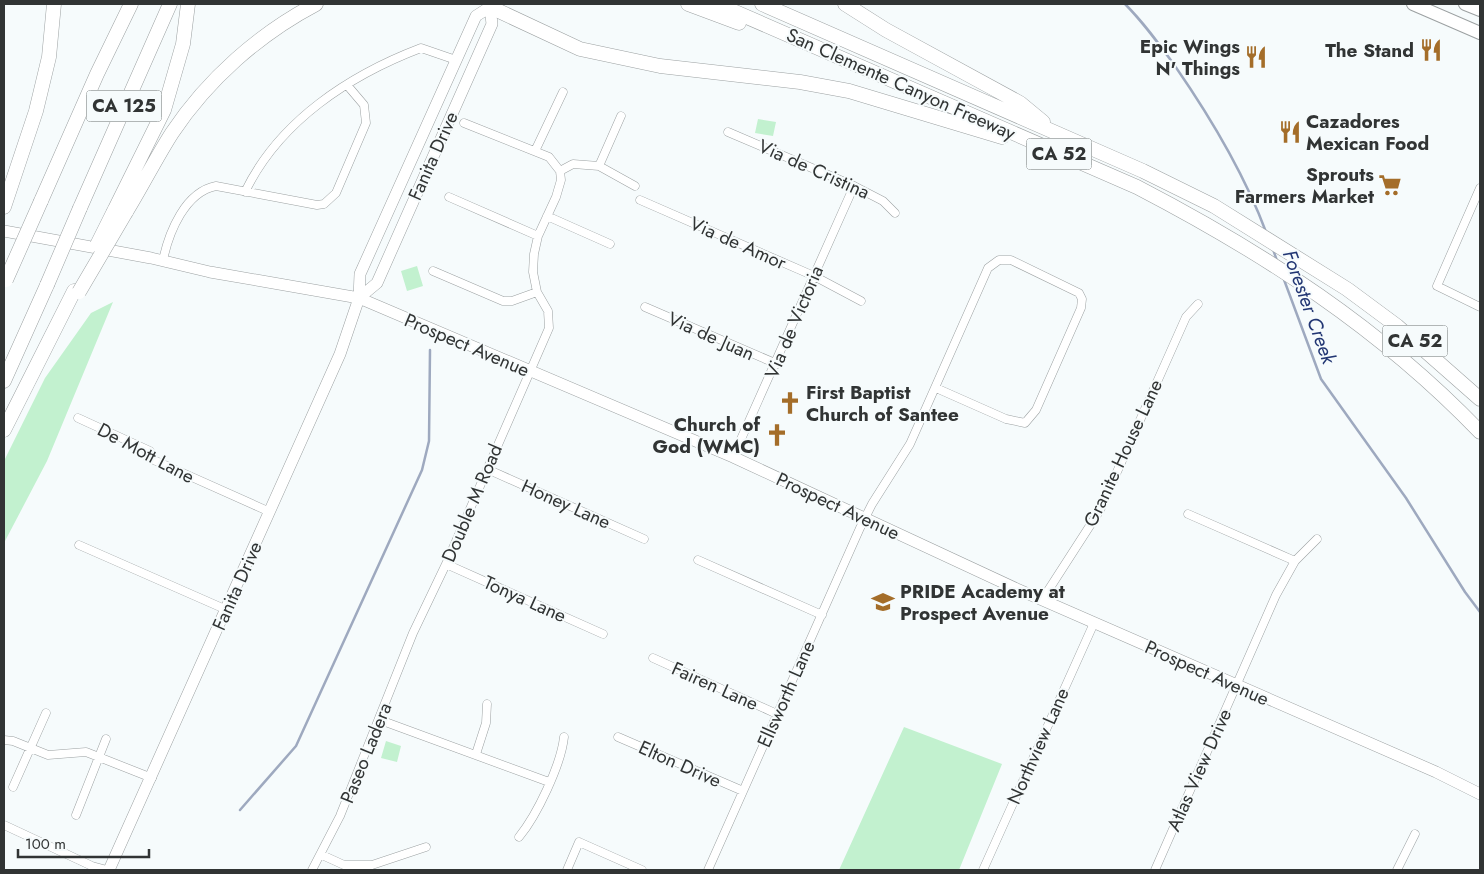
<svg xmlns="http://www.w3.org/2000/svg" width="1484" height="874" font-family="Jost,sans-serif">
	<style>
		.green { fill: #c2f1cf }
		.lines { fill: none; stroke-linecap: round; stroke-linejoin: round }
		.stream { stroke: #9ea9bf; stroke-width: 2.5 }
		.street-casing { stroke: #9ca1a2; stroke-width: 9 }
		.secondary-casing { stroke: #9ca1a2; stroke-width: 12 }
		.primary-casing { stroke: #9ca1a2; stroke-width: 14 }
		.highway-casing { stroke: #9ca1a2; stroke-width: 15 }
		.street { stroke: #fff; stroke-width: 8 }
		.secondary { stroke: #fff; stroke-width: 11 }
		.primary { stroke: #fff; stroke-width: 12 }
		.highway { stroke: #fff; stroke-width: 14 }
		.highway-bridge-casing { stroke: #9ca1a2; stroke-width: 15; stroke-linecap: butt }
		.highway-bridge { stroke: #fff; stroke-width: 14 }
		.labels { text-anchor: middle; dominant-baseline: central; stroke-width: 4; stroke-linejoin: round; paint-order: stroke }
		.shield { fill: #f6fbfc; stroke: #6c7070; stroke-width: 1 }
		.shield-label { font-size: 18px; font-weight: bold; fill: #313434 }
		.poi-label { font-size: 19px; font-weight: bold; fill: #313434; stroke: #f6fbfc; text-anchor: end }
		.street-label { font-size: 19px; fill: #313434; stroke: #f6fbfc }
		.water-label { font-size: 20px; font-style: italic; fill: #223673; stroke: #f6fbfc }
	</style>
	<rect width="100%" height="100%" fill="#f6fbfc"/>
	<path class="green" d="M758 119 776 122 773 136 755 133Z
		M417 266 423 286 407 291 401 271Z
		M113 302 47 461 4 543V461L45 378 91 313Z
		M904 727 1002 764 959 870H839Z
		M386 741 401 746 397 762 381 758Z"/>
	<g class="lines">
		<path class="stream" d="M1125 4C1144 23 1159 44 1175 66 1211 118 1244 173 1266 232
			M1273 249 1277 261
			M1283 277 1321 379 1406 498 1465 592 1480 612
			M240 810 296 746 422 470 429 441 430 350"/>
		<defs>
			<path id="street" d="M728 132 854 186 883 201 895 213
				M535 151 563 92
				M599 166 635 186
				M560 171 573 164 599 166 621 116
				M1480 188 1437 286 1480 307
				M245 192C279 121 350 75 421 48L456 60
				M449 197 538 236
				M640 200 814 276 861 301
				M547 216 610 244
				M163 260C169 232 185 192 216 186L317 205 324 204 336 193 366 123 364 105 347 85
				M433 271 503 301H512L537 292
				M645 307 777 364
				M78 418 150 451 147 457 270 512
				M733 457 854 186
				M487 469 644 539
				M1188 514 1295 561
				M79 545 227 610
				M698 560 822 615
				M446 564 603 634
				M1042 600 1100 510 1186 317 1198 304
				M653 658 777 714
				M380 720 549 782
				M618 737 743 791
				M4 740 13 741 48 755 86 752 152 778
				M476 754 486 723 487 704
				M13 787 46 713
				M76 815 106 739
				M4 825 92 866 107 870
				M519 837C537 815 561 765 564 737
				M322 855 344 865H372L426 847
				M312 870 340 816 413 633 446 564 549 328 548 311 537 292 533 272 534 254 538 236 556 197 561 180 560 171 549 157 464 123
				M567 870 579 842 642 870
				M708 870 860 528 872 504 910 444 988 268 999 260H1011L1079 293 1082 299 1081 308 1036 410 1025 423 1006 419 936 388
				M983 870 1094 623
				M1155 870 1276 595 1295 561 1317 539
				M1397 870 1415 834"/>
			<path id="secondary" d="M4 231 151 258 210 272 359 298 733 457 1017 589 1436 772 1480 794
				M109 870 340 354 359 298 360 274 476 16 490 7 492 24 377 283 359 298"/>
			<path id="primary" d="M1413 4 1480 33
				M1465 4 1480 10"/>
			<path id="highway" d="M688 4 739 23
				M717 4 1137 187C1264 253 1380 328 1480 432
				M762 4 1143 171 1214 206 1347 289 1397 326 1480 399
				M845 4 886 30 1020 103 1043 122
				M490 7 580 49 660 66 800 82 849 91 1002 137
				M41 201 97 74 131 4
				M4 207 36 111 49 57 54 4
				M80 208 170 4
				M114 211 164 110 183 44 188 4
				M126 212C142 186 156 158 172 133 208 79 259 34 316 4
				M4 381 47 285
				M4 430 74 291"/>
		</defs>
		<use href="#street" class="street-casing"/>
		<use href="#secondary" class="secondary-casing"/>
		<use href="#primary" class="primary-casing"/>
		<use href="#highway" class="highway-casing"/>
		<use href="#street" class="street"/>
		<use href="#secondary" class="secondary"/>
		<use href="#primary" class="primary"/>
		<use href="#highway" class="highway"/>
		<defs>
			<path id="highway-bridge" d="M97 245 114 211
				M6 280 41 201
				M47 285 80 208
				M79 292 126 212"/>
		</defs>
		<use href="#highway-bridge" class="highway-bridge-casing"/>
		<use href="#highway-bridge" class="highway-bridge"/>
	</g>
	<defs>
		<symbol id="restaurant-bare" viewBox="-9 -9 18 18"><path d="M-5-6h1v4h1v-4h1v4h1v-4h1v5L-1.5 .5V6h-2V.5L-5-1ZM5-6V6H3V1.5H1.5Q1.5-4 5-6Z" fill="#a46d29" stroke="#f6fbfc" stroke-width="2.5" paint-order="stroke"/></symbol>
		<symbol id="supermarket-bare" viewBox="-9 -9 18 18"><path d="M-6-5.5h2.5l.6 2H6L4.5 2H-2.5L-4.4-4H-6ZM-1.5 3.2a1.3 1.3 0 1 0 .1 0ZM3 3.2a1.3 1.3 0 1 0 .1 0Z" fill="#a46d29" stroke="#f6fbfc" stroke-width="2.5" paint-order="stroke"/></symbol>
		<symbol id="church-bare" viewBox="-9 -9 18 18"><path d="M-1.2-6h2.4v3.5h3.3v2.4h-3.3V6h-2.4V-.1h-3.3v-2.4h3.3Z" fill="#a46d29" stroke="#f6fbfc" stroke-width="2.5" paint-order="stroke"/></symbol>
		<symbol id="school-bare" viewBox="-9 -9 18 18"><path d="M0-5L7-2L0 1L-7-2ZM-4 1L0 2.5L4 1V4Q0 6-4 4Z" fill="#a46d29" stroke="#f6fbfc" stroke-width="2.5" paint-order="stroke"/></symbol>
	</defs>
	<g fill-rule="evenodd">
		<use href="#restaurant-bare" x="1415" y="34" width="32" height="32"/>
		<use href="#restaurant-bare" x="1240" y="41" width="32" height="32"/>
		<use href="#restaurant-bare" x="1274" y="116" width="32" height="32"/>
		<use href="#supermarket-bare" x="1374" y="169" width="32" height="32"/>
		<use href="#church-bare" x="774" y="387" width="32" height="32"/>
		<use href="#church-bare" x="761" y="419" width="32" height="32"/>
		<use href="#school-bare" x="867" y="586" width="32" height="32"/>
	</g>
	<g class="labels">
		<g class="shield">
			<rect x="86.5" y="90.5" width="75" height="31" rx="4"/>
			<rect x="1026.5" y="138.5" width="65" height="31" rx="4"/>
			<rect x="1382.5" y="325.5" width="65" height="31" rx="4"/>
		</g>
		<g class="shield-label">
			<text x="124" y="106">CA 125</text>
			<text x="1059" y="154">CA 52</text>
			<text x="1415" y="341">CA 52</text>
		</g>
		<g class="poi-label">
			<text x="1240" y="46">Epic Wings<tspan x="1240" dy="22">N' Things</tspan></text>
			<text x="1414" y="50">The Stand</text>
			<text x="1306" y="121" text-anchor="start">Cazadores<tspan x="1306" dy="22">Mexican Food</tspan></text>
			<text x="1374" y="174">Sprouts<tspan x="1374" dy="22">Farmers Market</tspan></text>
			<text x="806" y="392" text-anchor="start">First Baptist<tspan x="806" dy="22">Church of Santee</tspan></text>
			<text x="760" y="424">Church of<tspan x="760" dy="22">God (WMC)</tspan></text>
			<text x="900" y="591" text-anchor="start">PRIDE Academy at<tspan x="900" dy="22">Prospect Avenue</tspan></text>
		</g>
		<g class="street-label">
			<text transform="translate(901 84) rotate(24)">San Clemente Canyon Freeway</text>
			<text transform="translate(433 156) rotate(-66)">Fanita Drive</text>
			<text transform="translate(814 169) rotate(24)">Via de Cristina</text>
			<text transform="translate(738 243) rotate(24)">Via de Amor</text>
			<text transform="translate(794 322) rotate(-67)">Via de Victoria</text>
			<text transform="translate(711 336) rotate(24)">Via de Juan</text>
			<text transform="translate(467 345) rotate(23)">Prospect Avenue</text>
			<text transform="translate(146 453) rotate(28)">De Mott Lane</text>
			<text transform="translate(1123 453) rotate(-65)">Granite House Lane</text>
			<text transform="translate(472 503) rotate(-67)">Double M Road</text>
			<text transform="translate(566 504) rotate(24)">Honey Lane</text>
			<text transform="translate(838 506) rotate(25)">Prospect Avenue</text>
			<text transform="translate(237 586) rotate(-66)">Fanita Drive</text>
			<text transform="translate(525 599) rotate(24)">Tonya Lane</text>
			<text transform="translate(1207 673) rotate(24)">Prospect Avenue</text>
			<text transform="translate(715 686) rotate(24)">Fairen Lane</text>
			<text transform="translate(786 694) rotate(-66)">Ellsworth Lane</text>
			<text transform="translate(1038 746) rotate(-66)">Northview Lane</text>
			<text transform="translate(366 753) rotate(-68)">Paseo Ladera</text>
			<text transform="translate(680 764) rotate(24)">Elton Drive</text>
			<text transform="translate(1199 770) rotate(-66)">Atlas View Drive</text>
		</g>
		<g class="water-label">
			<text transform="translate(1309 307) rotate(70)">Forester Creek</text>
		</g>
	</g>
	<rect width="1484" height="874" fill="none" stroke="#313434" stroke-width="10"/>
	<path d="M18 849v8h131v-8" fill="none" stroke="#313434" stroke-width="2.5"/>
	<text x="25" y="849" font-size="15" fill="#313434" stroke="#f6fbfc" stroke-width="4" paint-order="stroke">100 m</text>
</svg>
